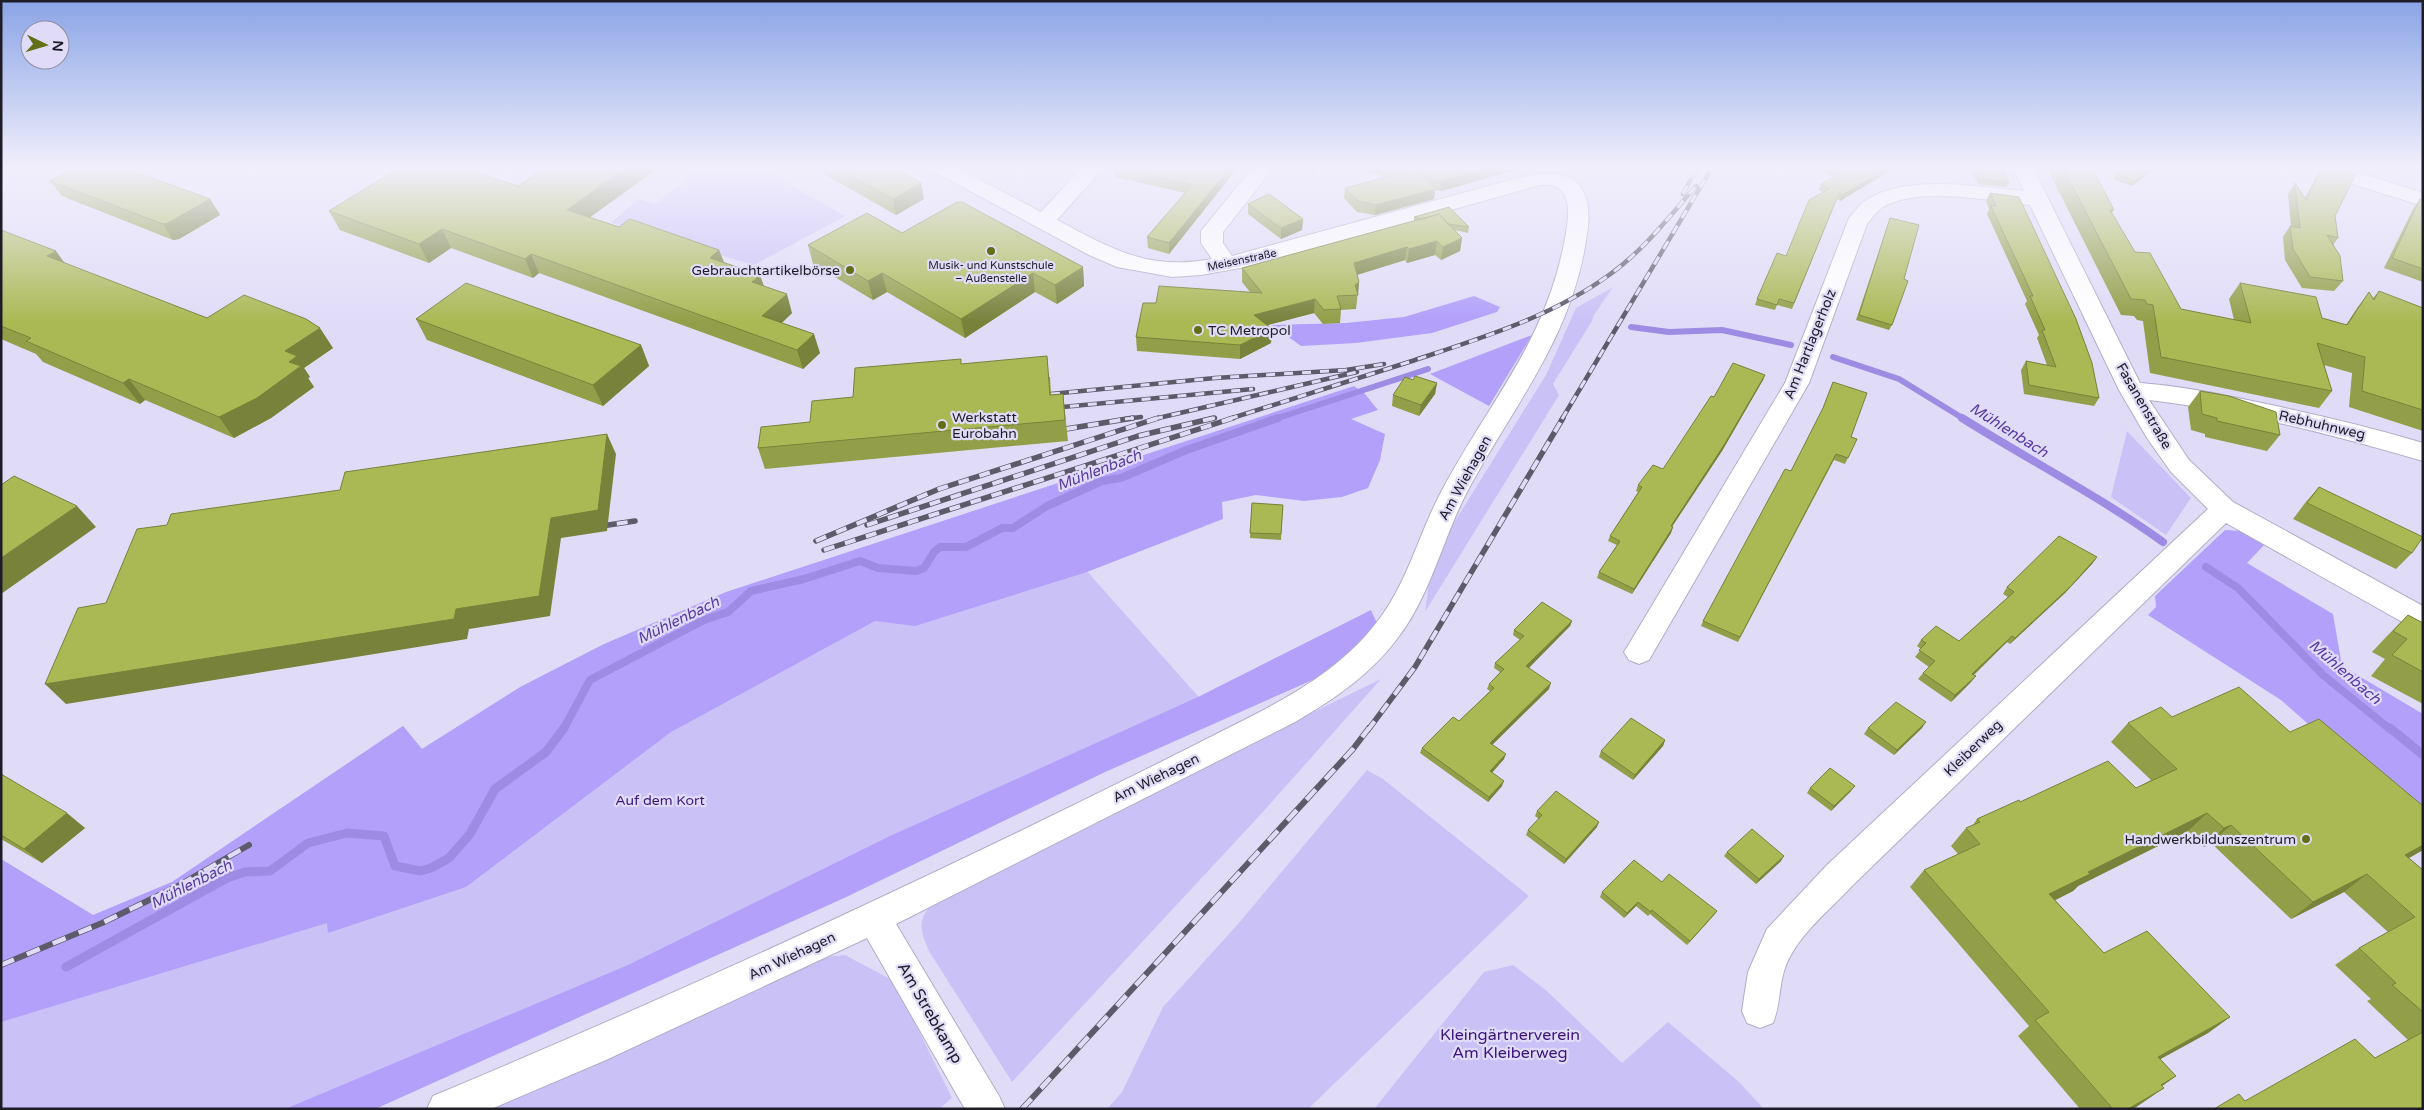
<svg xmlns="http://www.w3.org/2000/svg" width="2424" height="1110" font-family="'Varela Round',sans-serif">
	<style>
		.green { fill: #cac2f7 }
		.forest { fill: #b2a0fa }
		.lines { fill: none; stroke-linecap: round; stroke-linejoin: round }
		.stream-far2 { stroke: #9e8ce4; stroke-width: 6 }
		.stream-far1 { stroke: #9e8ce4; stroke-width: 8 }
		.stream { stroke: #9e8ce4; stroke-width: 9 }
		.street-casing { stroke: #b1adc8; stroke-width: 2 }
		.street { fill: #fff; fill-rule: evenodd }
		.rail-far2-casing { stroke: #5d5a6a; stroke-width: 4.5 }
		.rail-far1-casing { stroke: #5d5a6a; stroke-width: 5.5 }
		.rail-casing { stroke: #5d5a6a; stroke-width: 6 }
		.rail-far2 { stroke: #e0dcf8; stroke-width: 3; stroke-dasharray: 9; stroke-linecap: butt }
		.rail-far1 { stroke: #e0dcf8; stroke-width: 4; stroke-dasharray: 11; stroke-linecap: butt }
		.rail { stroke: #e0dcf8; stroke-width: 4.5; stroke-dasharray: 14; stroke-linecap: butt }
		.wall { fill: #939f48 }
		.shaded-wall { fill: #78823b }
		.building { fill: #abb954; stroke: #78823b }
		.poi-dot { fill: #646e16; stroke: #e0dcf8; stroke-width: 2 }
		.labels { text-anchor: middle; dominant-baseline: central; stroke-width: 4.5; stroke-linejoin: round; paint-order: stroke }
		.far-street-label { font-size: 11px; fill: #1e1c26; stroke: #e0dcf8 }
		.far-poi-label { font-size: 11px; fill: #1e1c26; stroke: #e0dcf8 }
		.poi-label { font-size: 14px; fill: #1e1c26; stroke: #e0dcf8; text-anchor: end }
		.street-label { font-size: 14px; fill: #1e1c26; stroke: #e0dcf8 }
		.park-label { font-size: 14px; fill: #3c157c; stroke: #e0dcf8 }
		.water-label { font-size: 15px; font-style: italic; fill: #57399f; stroke: #e0dcf8 }
		.near-street-label { font-size: 16px; fill: #1e1c26; stroke: #e0dcf8 }
		.near-park-label { font-size: 16px; fill: #3c157c; stroke: #e0dcf8 }
	</style>
	<rect width="100%" height="100%" fill="#e0dcf8"/>
	<path class="green" d="M705 166 758 167 845 216 754 265 611 223 638 199 656 204Z
		M1613 287 1594 315 1592 321 1553 384 1559 395 1425 612 1432 558 1546 375 1576 308Z
		M2127 431 2191 498 2166 535 2111 497Z
		M1061 542 1220 721 1105 772 844 898 375 1109H1V859L93 915 172 882 403 726 422 749 522 686Z
		M1381 679 1262 813 1012 1082 929 951C917 923 919 919 938 896Z
		M1367 770 1383 779 1529 896 1308 1109H1107L1122 1092 1163 1007 1238 924Z
		M845 955 894 981 952 1098 939 1109H471L796 960Z
		M1513 965 1547 991 1622 1063 1668 1022 1738 1081 1764 1109H1374L1484 972Z"/>
	<path class="forest" d="M1474 296 1500 307 1497 312 1432 333 1356 343 1301 346 1272 325 1346 323 1404 317Z
		M1532 335 1489 406 1430 374Z
		M1354 386 1365 394 1378 410 1351 419 1385 434 1380 460 1368 488 1342 497 1304 501 1256 495 1222 502 1223 519 1087 572 915 626 875 621 671 732 466 887 328 933 327 923 1 1022V859L93 915 172 882 403 726 422 749 522 686 604 644 726 592Z
		M2225 530 2242 531 2266 543 2247 563 2333 614 2342 666 2423 714V825L2281 700 2148 615 2156 607 2155 596Z
		M1371 610 1384 639 1326 674 1105 772 844 898 375 1109H285L628 965 890 836 1198 697Z"/>
	<g class="lines">
		<path class="stream-far2" d="M1631 327 1669 332 1722 330 1791 345
			M1833 357 1899 379 1964 419
			M1275 419 1428 369"/>
		<path class="stream-far1" d="M1962 418C2029 460 2099 496 2163 542
			M2206 567 2238 588 2323 675 2391 730
			M563 730 590 680 704 620 728 612 751 591 804 579 860 561 878 568 916 571 924 568 934 552 940 547H966L1002 528H1013L1047 506 1102 481 1121 478 1184 451 1278 418"/>
		<path class="stream" d="M2390 728 2423 755
			M66 967 227 878 245 872 270 871 308 843 347 833 384 836 395 866 421 871 431 868 449 858 470 834 495 789 546 752 564 728"/>
		<defs>
			<path id="street" d="M928 166H954L1041 212 1083 166H1105L1057 220C1112 249 1148 271 1212 259L1201 243V231L1254 166H1275L1223 232V243L1232 256 1514 179C1563 166 1596 175 1587 234 1573 337 1514 404 1467 492 1442 540 1431 595 1397 639 1370 675 1333 700 1295 722L896 924 999 1096 1005 1109H965L867 938 606 1060 491 1109H427L433 1096C711 980 985 852 1254 715 1300 691 1345 664 1377 622 1407 584 1418 536 1440 494 1490 399 1551 337 1567 226 1570 203 1568 182 1540 185L1251 266 1201 275 1172 277 1117 267 1089 255 931 170Z
				M2012 166H2032L2140 383C2184 386 2228 396 2271 405 2322 416 2373 428 2423 443V461C2333 435 2242 411 2149 400L2189 460 2233 502 2423 606V631L2413 628 2226 523 1851 887C1828 912 1794 938 1784 971 1779 988 1780 1006 1773 1023L1760 1028 1747 1023 1742 1011 1748 972 1767 929 1827 865 2208 509 2171 472 2147 438 2119 390 2030 205C1989 201 1920 186 1883 207 1877 211 1872 218 1867 224L1809 383 1649 660 1639 664 1629 660 1624 652 1629 644 1785 383 1849 218C1855 212 1860 203 1868 199 1909 174 1979 187 2024 191Z
				M2305 166H2338L2423 193V206L2308 170Z"/>
		</defs>
		<use href="#street" class="street-casing"/>
		<use href="#street" class="street"/>
		<defs>
			<path id="rail-far2" d="M1683 194 1698 166
				M1051 394 1215 378 1346 370 1384 364
				M1052 408 1253 389
				M1125 419 1141 417
				M1154 419 1357 372
				M1209 419 1215 418
				M1229 419C1289 400 1349 381 1409 362 1478 339 1550 318 1609 275 1643 251 1669 217 1696 186
				M1562 419 1713 166"/>
			<path id="rail-far1" d="M1066 429 1133 418
				M867 525 1138 436 1214 418
				M595 527 635 521
				M816 541 939 489 1158 418
				M824 550 1233 418
				M1368 730 1415 667 1563 418"/>
			<path id="rail" d="M1 965 102 923 176 887 249 845
				M1022 1109 1353 749 1369 728"/>
		</defs>
		<use href="#rail-far2" class="rail-far2-casing"/>
		<use href="#rail-far1" class="rail-far1-casing"/>
		<use href="#rail" class="rail-casing"/>
		<use href="#rail-far2" class="rail-far2"/>
		<use href="#rail-far1" class="rail-far1"/>
		<use href="#rail" class="rail"/>
	</g>
	<path class="wall" d="M548 166H661L590 217 619 227 719 250 724 262 760 275 764 286 792 313 782 323 820 353 803 369 539 273 533 278 451 248 429 263 340 230 329 211 458 173 518 186Z
		M810 166H890L921 183 924 199 896 215Z
		M1115 166H1239L1169 254 1148 248 1147 237 1185 193 1115 177 1114 167Z
		M1286 166H1317L1313 173Z
		M1345 166H1530L1441 191 1435 190 1434 199 1375 215 1357 212 1344 198 1345 188 1386 177Z
		M1821 166H1898L1840 201 1837 199 1792 309 1777 305 1775 310 1755 305 1757 299 1786 256 1823 192 1819 190 1821 184 1834 177 1820 170Z
		M1969 166H2002L2009 182 2006 187 1978 184Z
		M2046 166H2091L2114 210 2112 213 2135 252 2181 309 2234 320 2229 299 2240 283 2322 318 2346 325 2357 308 2369 292 2373 298 2379 291 2423 308V431L2349 407 2352 373 2324 365 2332 391 2319 408 2150 373 2143 321 2137 320 2134 316 2121 315Z
		M2123 166H2157L2132 186 2113 179 2116 174Z
		M2323 166 2335 216 2338 238 2333 245 2343 281 2334 291 2302 288 2285 260 2283 237 2290 226H2291L2288 194 2295 183 2305 198 2317 175Z
		M2347 166H2367L2364 171Z
		M50 181 210 199 220 215 179 239 173 240 62 196Z
		M1990 193 2099 398 2094 406 2024 394 2021 370 2026 361 2047 365 2037 338 2039 335 2025 304 2027 301 1987 214 1989 209 1986 201Z
		M2420 199 2423 200V282L2384 268 2413 209Z
		M1248 204 1303 219 1302 230 1281 239 1248 214Z
		M1414 217 1469 227 1468 233 1455 230 1462 238 1460 251 1441 260 1435 255 1407 263 1405 260 1357 275 1359 282 1356 309 1341 310 1340 323 1323 324 1314 313 1267 325 1272 329 1271 343 1240 359 1137 351 1136 337 1156 303 1250 292 1242 282V268L1414 221Z
		M1890 218 1892 325 1889 330 1856 320Z
		M1 230 65 263 207 318 333 348 304 368 310 377 308 378 314 387 271 418 234 438 145 400 140 404 43 362 36 354 1 339Z
		M902 233 1083 267 1084 286 1057 304 1035 292 965 338 887 292 873 300 813 264 808 245Z
		M416 319 641 345 649 366 603 406 427 340Z
		M962 364 1050 377 1051 395 1063 394 1068 441 765 469 758 448 810 422 853 397Z
		M1765 375 1763 380 1722 451 1672 527 1671 533 1632 594 1597 578 1599 572 1617 545 1608 541 1610 536 1638 492 1636 491 1638 485 1663 469 1714 397Z
		M1413 380 1437 383 1435 394 1419 416 1392 406 1393 395Z
		M1833 382 1851 437 1857 439 1845 464 1834 460 1738 642 1701 626 1703 621 1791 471 1822 411Z
		M2200 391 2280 435 2267 451 2205 437V434L2191 430 2188 407Z
		M2319 487 2412 553 2396 569 2293 519 2305 503Z
		M1252 503 1283 505 1281 540 1250 538Z
		M2097 557 2092 564 2065 593 2010 644 2007 642 1974 675 1976 676 1971 682 1951 702 1918 679 1923 673 1929 667 1915 657 1921 649 1917 646 1921 640 1959 641 2008 597 2003 594 2007 587Z
		M2408 615 2423 623V704L2371 676 2385 659 2372 652 2387 636Z
		M1572 621 1570 626 1528 668 1549 689 1492 745 1504 759 1492 773 1502 786 1488 802 1420 753 1422 748 1459 721 1490 691 1487 689 1489 684 1500 672 1494 668 1495 663 1520 640 1513 635 1514 630Z
		M2172 717 2290 732 2423 806V850L2409 858 2423 870V1109L2245 1101 2375 1058 2408 1040 2367 1001 2371 999 2335 965 2359 948 2388 932 2344 892 2291 919 2211 843 2204 847 2188 831 2078 886 2073 891 2055 900 2104 953 2230 1017 2208 1033 2160 1059 2176 1076 2162 1086 2164 1088 2142 1103 2133 1109H2080L2018 1036 2029 1026 1910 887 1924 870 1958 854 1951 846 1966 828 1973 825 1977 819 2020 802 2136 788 2151 780 2111 742 2128 723Z
		M1868 728H1922L1894 755 1864 734Z
		M1665 740 1663 746 1633 780 1599 757 1601 751Z
		M1 774 85 828 42 863 1 839Z
		M1810 788 1851 791 1831 811 1807 793Z
		M1537 811 1597 827 1564 864 1526 835 1528 830 1539 819 1535 816Z
		M1727 852 1781 861 1756 884 1724 856Z
		M1662 882 1717 911 1714 915 1687 945 1650 914 1648 916 1636 906 1624 918 1600 897 1602 892Z"/>
	<path class="shaded-wall" d="M628 166H661L575 228 567 210Z
		M1231 166H1239L1169 254V243Z
		M1313 166H1317L1313 173Z
		M1494 166H1530L1441 191 1442 181Z
		M1891 166H1898L1840 201 1842 195Z
		M2153 166H2157L2132 186 2135 181Z
		M921 183 924 199 896 215 893 199Z
		M1435 189 1434 199 1375 215 1376 205Z
		M210 199 220 215 179 239 173 240 163 224Z
		M1303 219 1302 230 1281 239V228Z
		M442 229 451 248 429 263 419 244Z
		M1462 238 1460 251 1441 260 1443 247Z
		M1437 241 1435 255 1407 263 1409 249Z
		M1407 247 1405 260 1353 276 1354 263Z
		M719 250 726 268 710 258Z
		M56 251 71 272 47 256Z
		M531 254 539 273 533 278 525 259Z
		M1083 267 1084 286 1057 304 1055 285Z
		M882 273 887 292 873 300 868 281Z
		M1033 273 1035 292 965 338 961 319Z
		M760 275 766 294 752 282Z
		M1359 282 1358 296 1355 285Z
		M787 294 792 313 768 335 762 316Z
		M1315 299 1314 313 1253 329 1254 315Z
		M320 328 333 348 304 368 310 377 308 378 314 387 271 418 234 438 219 417 289 362 285 351Z
		M1272 329 1271 343 1240 359V345Z
		M814 334 820 353 803 369 797 350Z
		M641 345 649 366 603 406 593 385Z
		M1765 375 1763 380 1722 451 1669 531 1671 526Z
		M129 379 145 400 140 404 123 383Z
		M1437 383 1435 394 1419 416 1421 405Z
		M607 434 616 454 607 531 561 538 550 616 469 629 467 639 66 704 45 684 456 609 551 518Z
		M77 506 96 527 1 594V558Z
		M1673 527 1671 533 1632 594 1634 589Z
		M2097 557 2092 564 2065 593 2010 644 2015 638Z
		M1572 621 1570 626 1525 672 1526 666Z
		M2012 636 2007 642 1968 680 1972 674Z
		M1976 676 1971 682 1951 702 1955 695Z
		M1551 683 1549 689 1489 748 1490 743Z
		M1926 722 1922 728 1894 755 1897 750Z
		M1665 740 1663 746 1633 780 1635 775Z
		M1506 754 1504 759 1488 777 1490 771Z
		M1504 781 1502 786 1488 802 1489 797Z
		M1855 786 1851 791 1831 811 1834 806Z
		M67 813 85 828 42 863 24 849Z
		M2207 813 2188 831 2078 886 2073 891 2032 912 2049 894 2088 872Z
		M1599 822 1597 827 1564 864 1566 859Z
		M2231 825 2211 843 2204 847 2224 828Z
		M2423 845V850L2382 873 2405 855Z
		M1784 856 1781 861 1756 884 1759 879Z
		M2367 874 2344 892 2291 919 2313 902Z
		M1638 902 1636 906 1624 918 1627 913Z
		M1717 911 1714 915 1687 945 1690 941Z
		M2230 1017 2208 1033 2137 1072 2158 1057Z
		M2176 1076 2154 1092 2161 1085Z
		M2164 1088 2142 1103 2133 1109H2128Z"/>
	<path class="building" d="M77 166H119L210 199 168 223 163 224 50 181Z
		M402 166H439L458 173 465 169 518 186 548 166H628L567 210 619 227 630 219 719 250 710 258 760 275 752 282 787 294 762 316 814 334 797 350 531 254 525 259 442 229 419 244 329 211Z
		M834 166H890L921 183 893 199Z
		M1115 166H1231L1169 243 1147 237 1192 185 1114 167Z
		M1386 166H1494L1442 181 1421 175 1435 189 1376 205 1358 201 1345 188 1407 172Z
		M1826 166H1891L1842 195 1839 193 1794 303 1779 299 1777 305 1757 299 1777 253 1786 256 1809 200 1829 189 1821 184 1840 174Z
		M1974 166H2002L2009 182 1980 179Z
		M2062 166H2091L2114 210H2110L2135 252 2150 253 2181 309 2251 323 2240 283 2316 297 2322 318 2347 325 2369 292 2374 300 2379 291 2423 308V410L2362 391 2365 357 2317 343 2332 391 2161 357 2153 305 2147 304 2145 300 2131 299Z
		M2123 166H2153L2135 181 2116 174Z
		M2323 166H2332L2356 174 2335 216 2338 238 2327 235 2340 256 2343 281 2310 277 2293 249 2290 226 2300 228 2295 183 2306 200Z
		M1990 193 2019 197 2076 319 2092 363 2099 398 2029 385 2026 361 2056 367 2042 330H2045L2030 296H2033L1991 206H1996Z
		M1269 194 1303 219 1281 228 1248 204Z
		M2420 199 2423 200V269L2392 258Z
		M957 202H962L1083 267 1055 285 1033 273 961 319 882 273 868 281 808 245 867 213 902 233Z
		M1449 207 1469 227 1448 224 1439 214 1423 219 1414 217Z
		M1439 214 1462 238 1443 247 1437 241 1409 249 1407 247 1354 263 1359 282 1355 285 1358 295 1337 296 1341 309 1324 310 1315 299 1254 315 1272 329 1240 345 1136 337 1143 303H1156L1159 286 1262 293 1242 268Z
		M1890 218 1919 225 1904 279 1908 281 1892 325 1859 315Z
		M1 230 56 251 47 256 207 318 244 295 306 319 320 328 285 351 297 356 289 362 301 366 257 398 219 417 129 379 123 383 26 341 31 338 1 326Z
		M466 283 641 345 593 385 416 319Z
		M1047 356 1050 395 1063 394 1065 420 758 448 761 427 810 422 812 401 853 397 855 368 961 359V364Z
		M1733 363 1765 375 1724 445 1671 526 1673 527 1634 589 1599 572 1620 541 1610 536 1642 487 1638 485 1653 465 1663 469 1711 396 1714 397Z
		M1415 376 1437 383 1421 405 1393 395 1405 377 1413 380Z
		M1833 382 1867 393 1851 437 1857 439 1848 458 1836 454 1740 637 1703 621 1785 469 1791 471 1823 408Z
		M2200 391 2229 396 2276 412 2280 435 2217 421V418L2202 414Z
		M607 434 598 510 551 518 539 596 456 609 454 619 45 684 78 608 106 603 137 529 167 525 171 514 340 490 345 472Z
		M14 476 77 506 1 558V485Z
		M2319 487 2423 537 2412 553 2307 503Z
		M1252 503 1283 505 1281 534 1250 533Z
		M2059 536 2097 557 2070 587 2015 638 2012 636 1972 674 1976 676 1955 695 1923 673 1935 661 1919 650 1926 643 1921 640 1936 626 1959 641 2014 592 2007 587Z
		M1542 602 1572 621 1526 666 1551 683 1490 743 1506 754 1490 771 1504 781 1489 797 1422 748 1453 717 1459 721 1494 688 1489 684 1504 669 1495 663 1524 636 1514 630Z
		M2408 615 2423 623V672L2392 655 2407 639 2393 631Z
		M2239 687 2290 732 2319 719 2423 806V845L2405 855 2423 870V1012L2392 985 2396 983 2359 948 2415 917 2367 874 2313 902 2231 825 2224 828 2207 813 2088 872 2090 874 2049 894 2104 953 2147 931 2230 1017 2158 1057 2176 1076 2161 1085 2164 1088 2128 1109H2113L2035 1020 2049 1012 1924 870 1980 844 1966 828 1980 822 1977 819 2019 800 2020 802 2108 761 2136 788 2177 769 2128 723 2161 707 2172 717Z
		M1896 702 1926 722 1897 750 1868 728Z
		M1631 718 1665 740 1635 775 1601 751Z
		M1830 768 1855 786 1834 806 1810 788Z
		M1 774 67 813 24 849 1 835Z
		M1556 791 1599 822 1566 859 1528 830 1542 815 1537 811Z
		M1752 829 1784 856 1759 879 1727 852Z
		M1634 860 1662 882 1669 874 1717 911 1690 941 1652 910 1651 912 1638 902 1627 913 1602 892Z
		M2423 1032V1109H2214L2239 1094 2245 1101 2355 1039 2375 1058Z"/>
	<linearGradient id="sky" x2="0" y2="1"><stop stop-color="#8aa4e6"/><stop offset="0.52" stop-color="#f1effc"/><stop offset="1" stop-color="#f1effc" stop-opacity="0"/></linearGradient>
	<rect width="2424" height="322" fill="url(#sky)"/>
	<g class="poi-dot">
		<circle cx="991" cy="251" r="5"/>
		<circle cx="850" cy="270" r="5"/>
		<circle cx="1198" cy="330" r="5"/>
		<circle cx="942" cy="425" r="5"/>
		<circle cx="2306" cy="839" r="5"/>
	</g>
	<g class="labels">
		<g class="far-street-label">
			<text transform="translate(1242 260) rotate(-12)">Meisenstraße</text>
		</g>
		<g class="far-poi-label">
			<text x="991" y="265">Musik- und Kunstschule<tspan x="991" dy="13">– Außenstelle</tspan></text>
		</g>
		<g class="poi-label">
			<text x="840" y="270">Gebrauchtartikelbörse</text>
			<text x="1208" y="330" text-anchor="start">TC Metropol</text>
			<text x="952" y="417" text-anchor="start">Werkstatt<tspan x="952" dy="16">Eurobahn</tspan></text>
			<text x="2296" y="839">Handwerkbildunszentrum</text>
		</g>
		<g class="street-label">
			<text transform="translate(1810 344) rotate(-68)">Am Hartlagerholz</text>
			<text transform="translate(2144 406) rotate(60)">Fasanenstraße</text>
			<text transform="translate(2322 425) rotate(13)">Rebhuhnweg</text>
			<text transform="translate(1465 478) rotate(-61)">Am Wiehagen</text>
			<text transform="translate(1973 748) rotate(-44)">Kleiberweg</text>
			<text transform="translate(1156 778) rotate(-26)">Am Wiehagen</text>
			<text transform="translate(792 956) rotate(-25)">Am Wiehagen</text>
		</g>
		<g class="park-label">
			<text x="660" y="800">Auf dem Kort</text>
		</g>
		<g class="water-label">
			<text transform="translate(2009 430) rotate(32)">Mühlenbach</text>
			<text transform="translate(1099 470) rotate(-21)">Mühlenbach</text>
			<text transform="translate(678 620) rotate(-26)">Mühlenbach</text>
			<text transform="translate(2345 672) rotate(41)">Mühlenbach</text>
			<text transform="translate(191 884) rotate(-27)">Mühlenbach</text>
		</g>
		<g class="near-street-label">
			<text transform="translate(930 1013) rotate(60)">Am Strebkamp</text>
		</g>
		<g class="near-park-label">
			<text x="1510" y="1035">Kleingärtnerverein<tspan x="1510" dy="18">Am Kleiberweg</tspan></text>
		</g>
	</g>
	<rect width="2424" height="1110" fill="none" stroke="#1e1c26" stroke-width="5"/>
	<g transform="translate(45 45) rotate(95)"><circle r="24" fill="#e0dcf8" stroke="#928fa4"/>
	<path d="M0-4L9 19L0 12L-9 19Z" fill="#646e16"/>
	<text y="-8" font-size="14" font-weight="bold" text-anchor="middle" fill="#1e1c26">N</text>
	</g>
</svg>
